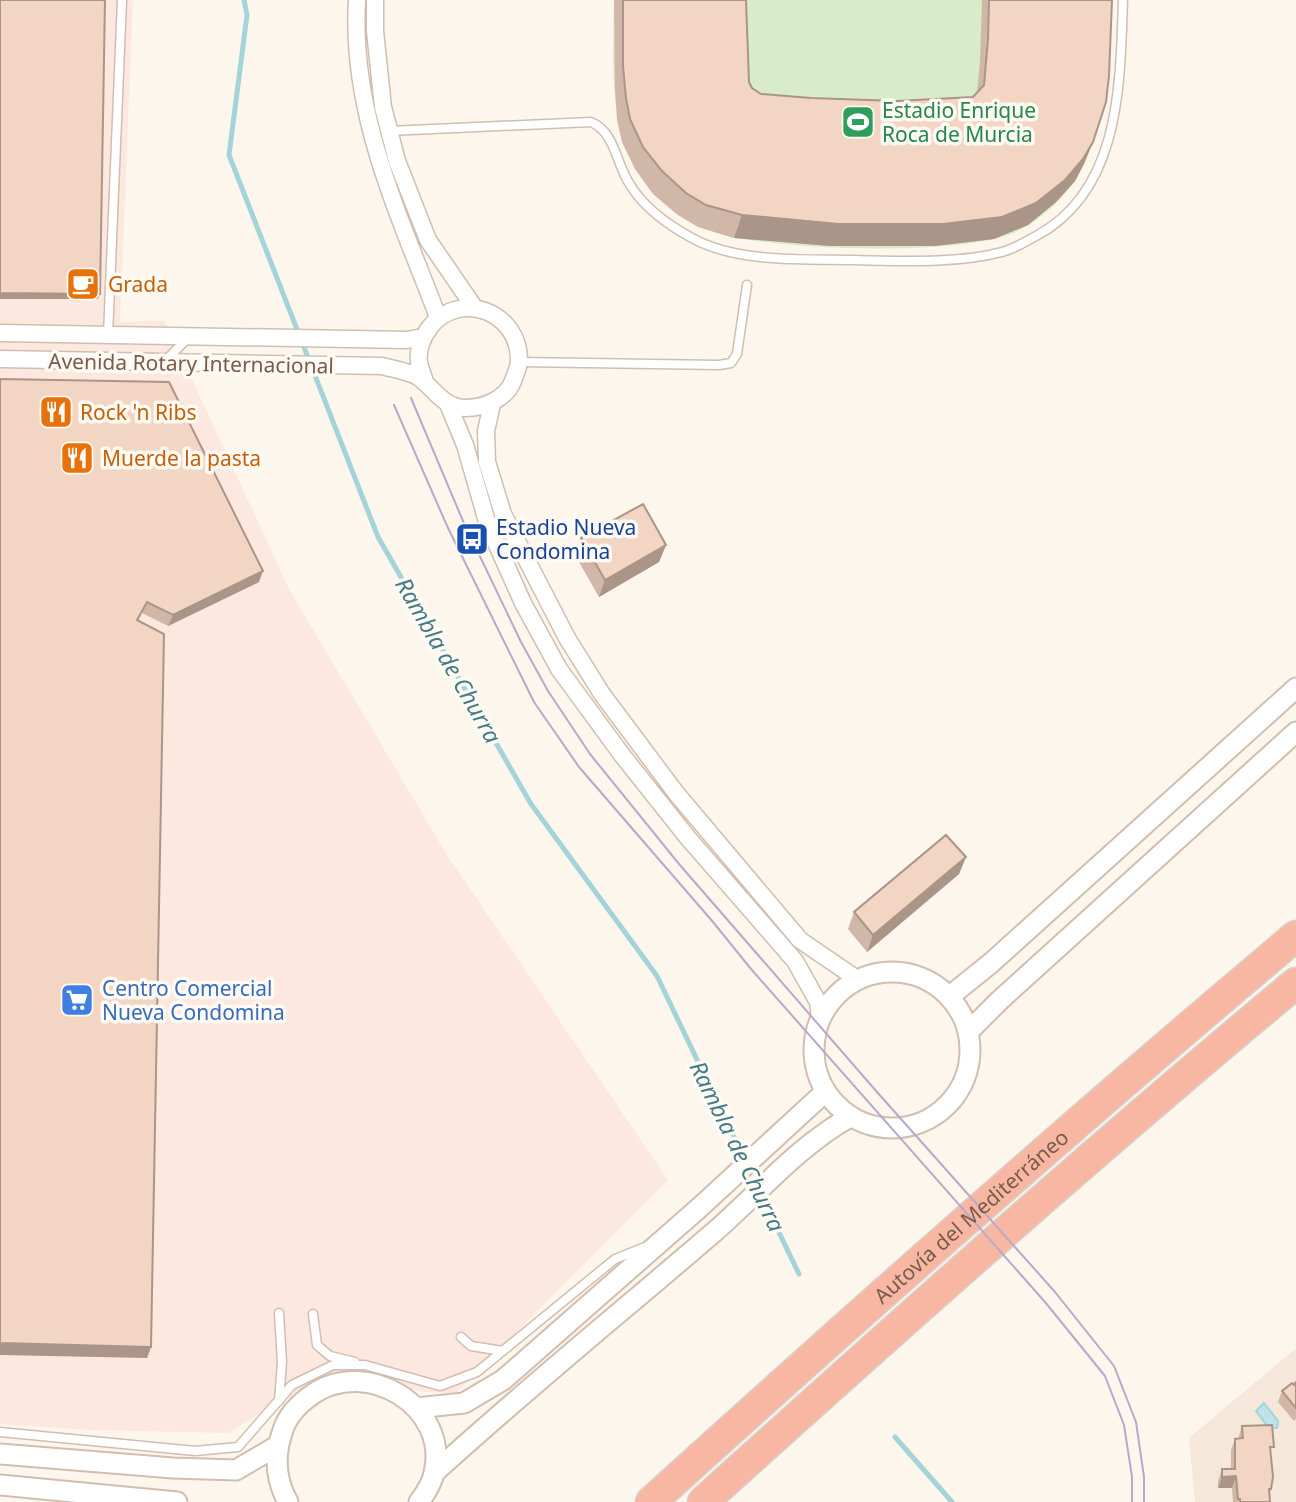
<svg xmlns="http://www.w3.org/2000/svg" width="1296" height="1502" font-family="'Noto Sans',sans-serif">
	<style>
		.residential { fill: #f5e8da }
		.commercial { fill: #fde8e0 }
		.green { fill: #d8ecc9 }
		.water { fill: #bfe3e8; stroke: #a5d3da; stroke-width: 2 }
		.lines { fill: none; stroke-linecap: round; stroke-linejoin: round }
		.stream { stroke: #a5d3da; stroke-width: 5 }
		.service-casing { stroke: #d1beb0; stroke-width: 11 }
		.minor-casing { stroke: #d1beb0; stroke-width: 19 }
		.tertiary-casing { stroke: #d1beb0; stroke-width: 23 }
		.motorway-casing { stroke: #dad1cd; stroke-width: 33 }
		.service { stroke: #fff; stroke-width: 8 }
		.minor { stroke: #fff; stroke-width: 16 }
		.tertiary { stroke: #fff; stroke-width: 19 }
		.motorway { stroke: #f7b7a3; stroke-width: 30 }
		.tram { stroke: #b9a8c9; stroke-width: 2 }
		.wall { fill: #d1b7a8 }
		.shaded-wall { fill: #aa9588 }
		.building { fill: #f3d5c3; stroke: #aa9588; stroke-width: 2 }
		.labels { text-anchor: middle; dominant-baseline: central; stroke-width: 7; stroke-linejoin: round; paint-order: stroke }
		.leisure-label { font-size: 21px; fill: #27864d; stroke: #fffaf3; text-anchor: start }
		.food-label { font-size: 21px; fill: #c56008; stroke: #fffaf3; text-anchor: start }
		.street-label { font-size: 21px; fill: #7a5c4d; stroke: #fffaf3 }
		.transit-label { font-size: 21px; fill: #164399; stroke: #fffaf3; text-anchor: start }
		.shop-label { font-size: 21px; fill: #366cbe; stroke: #fffaf3; text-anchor: start }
		.water-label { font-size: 23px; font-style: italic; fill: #437c86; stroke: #fffaf3 }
	</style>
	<rect width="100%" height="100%" fill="#fdf6ec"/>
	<path class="residential" d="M1296 1348V1502H1195L1189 1438Z"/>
	<path class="commercial" d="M0 0H133L120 322 165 321 290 591 447 855 668 1180 456 1393 426 1392 347 1381 279 1401 228 1433 91 1430 0 1424Z"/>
	<path class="green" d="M614 0H1106C1103 57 1108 131 1075 180 1061 202 1036 224 1011 234 956 256 770 251 713 232 690 225 668 210 652 192 606 136 613 68 614 0Z"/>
	<path class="water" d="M1264 1403 1278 1421 1277 1428H1269L1256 1411Z"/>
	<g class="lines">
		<path class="stream" d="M244 0 247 15 229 155 378 537 531 804 657 976 745 1160
			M761 1195 799 1274
			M895 1437 952 1502"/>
		<defs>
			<path id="service" d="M389 131 591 122C615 132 616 163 629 183 643 207 668 225 692 238 737 263 804 259 854 260 902 261 956 264 1002 252 1014 249 1025 242 1036 236 1121 191 1120 84 1123 0
				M108 335 122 0
				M166 360 189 337
				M520 362 719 365 731 363 737 354 747 285
				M279 1313 282 1362 279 1401
				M313 1314 317 1345 330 1356 355 1362
				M461 1337 471 1346 503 1351
				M0 1432 195 1451 238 1447 292 1385 333 1365H365L440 1386 477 1372 615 1259 645 1247"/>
			<path id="minor" d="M357 0C350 114 399 214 438 317
				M375 0V31L383 107 397 161 428 240 474 307
				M0 333 407 340 423 337
				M0 359 382 366C393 369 408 371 418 377 434 388 442 407 465 408 484 408 506 399 513 381 515 375 519 367 519 361 520 312 460 289 430 327 423 336 417 350 419 362 420 368 423 375 425 382
				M448 404 465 445 488 525 523 603 559 669 622 755 688 838 795 961 818 1002 820 1018
				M492 404 486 431 487 462 503 514 567 638 602 694 676 793 800 940 857 979"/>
			<path id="tertiary" d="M814 1050a78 78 0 1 1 156 0a78 78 0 1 1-156 0Z
				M950 996 991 963 1296 688
				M969 1031 1000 1000 1296 732
				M416 1408 464 1403 503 1380 699 1208 825 1092
				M0 1454 173 1468 236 1470 277 1446
				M434 1473C525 1390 620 1313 713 1233 758 1194 798 1146 850 1117
				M0 1485 177 1502
				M288 1502C275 1479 274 1455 283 1430 288 1414 300 1403 313 1394 367 1357 450 1407 434 1473 432 1483 425 1494 419 1502"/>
			<g id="motorway">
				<path id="s1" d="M651 1502C863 1310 1077 1120 1296 936"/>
				<path d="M703 1502C898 1326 1094 1151 1296 983"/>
			</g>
		</defs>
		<use href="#service" class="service-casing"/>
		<use href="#minor" class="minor-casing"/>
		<use href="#tertiary" class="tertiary-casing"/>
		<use href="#motorway" class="motorway-casing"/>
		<use href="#service" class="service"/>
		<use href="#minor" class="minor"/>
		<use href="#tertiary" class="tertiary"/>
		<use href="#motorway" class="motorway"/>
		<path class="tram" d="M411 398 463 521 521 642 548 691 590 754 679 864 877 1092 1055 1292 1114 1366 1136 1422 1144 1477V1502
			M394 405 448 528 534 702 579 767 713 922 751 969 1045 1302 1105 1376 1124 1425 1132 1477V1502"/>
	</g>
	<path class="wall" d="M614 0H746L749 82 752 88 761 94 811 98 897 101 973 97 977 93 980 61 982 0H1112L1084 164 1075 181 1056 202 1028 225 994 239 935 246H830L734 238 698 227 678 215 653 194 635 169 622 142 617 120 615 88Z
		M0 379 259 582 168 626 142 613 138 621 151 1347 147 1358Z
		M581 538 666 545 659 562 599 597 575 555Z
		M966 857 959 874 867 952 848 929 854 912Z
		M1296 1382V1419L1294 1421 1278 1402 1282 1391Z
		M1242 1426 1271 1454 1270 1502H1233L1232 1488H1218V1481L1222 1469H1231V1450L1235 1439H1238Z"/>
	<path class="shaded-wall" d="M1093 142 1084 164 1075 181 1056 202 1028 225 994 239 935 246H830L734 238 742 215Z
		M0 293 100 294 98 299H0Z
		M666 545 659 562 599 597 605 580Z
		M263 571 259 582 168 626 173 615Z
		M966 857 959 874 867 952 873 935Z
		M0 1343 151 1347 147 1358 0 1355Z
		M1236 1476 1232 1488H1218L1222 1477Z"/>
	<path class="building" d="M0 0H105L100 294 0 293Z
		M623 0H746L749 82 752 88 761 94 811 98 897 101 973 97 984 85 988 39 989 0H1112L1109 76 1106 102 1093 142 1083 159 1065 180 1036 203 1002 217 943 224H838L742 215 706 205 686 193 662 171 643 147 630 119 626 98 623 66Z
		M0 379 169 382 263 571 173 615 147 602 137 620 164 634 151 1347 0 1343Z
		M643 504 666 545 605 580 581 538Z
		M946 835 966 857 873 935 854 912Z
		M1296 1382V1408L1282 1391 1292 1383 1294 1385Z
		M1272 1425 1274 1447H1270L1273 1477 1271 1489H1269L1270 1502H1240V1499H1238L1236 1476 1222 1477V1469H1235V1439L1243 1438 1242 1426Z"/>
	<defs>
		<symbol id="stadium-square" viewBox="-11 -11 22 22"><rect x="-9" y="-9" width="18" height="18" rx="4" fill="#2e9e5b" stroke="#fffaf3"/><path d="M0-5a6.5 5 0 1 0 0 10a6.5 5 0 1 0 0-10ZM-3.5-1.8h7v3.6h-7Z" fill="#fff"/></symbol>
		<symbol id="cafe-square" viewBox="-11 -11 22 22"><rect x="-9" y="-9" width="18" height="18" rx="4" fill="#e8710a" stroke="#fffaf3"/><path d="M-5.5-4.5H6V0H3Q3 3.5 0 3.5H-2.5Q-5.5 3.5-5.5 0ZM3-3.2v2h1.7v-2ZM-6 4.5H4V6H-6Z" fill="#fff"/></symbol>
		<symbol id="restaurant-square" viewBox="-11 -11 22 22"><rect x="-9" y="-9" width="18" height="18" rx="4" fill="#e8710a" stroke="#fffaf3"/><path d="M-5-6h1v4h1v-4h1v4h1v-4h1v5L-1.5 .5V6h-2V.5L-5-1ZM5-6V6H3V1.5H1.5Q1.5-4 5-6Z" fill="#fff"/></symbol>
		<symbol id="bus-square" viewBox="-11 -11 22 22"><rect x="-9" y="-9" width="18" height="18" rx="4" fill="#1a4fb4" stroke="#fffaf3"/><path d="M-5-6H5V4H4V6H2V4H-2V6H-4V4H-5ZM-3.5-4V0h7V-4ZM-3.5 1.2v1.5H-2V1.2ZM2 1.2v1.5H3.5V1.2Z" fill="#fff"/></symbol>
		<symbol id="supermarket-square" viewBox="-11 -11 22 22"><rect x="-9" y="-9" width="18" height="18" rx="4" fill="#3f7fe0" stroke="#fffaf3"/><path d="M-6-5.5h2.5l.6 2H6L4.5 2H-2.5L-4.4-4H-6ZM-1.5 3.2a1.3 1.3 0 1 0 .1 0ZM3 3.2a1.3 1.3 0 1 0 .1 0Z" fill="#fff"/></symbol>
	</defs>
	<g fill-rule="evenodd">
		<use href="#stadium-square" x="839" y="103" width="38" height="38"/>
		<use href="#cafe-square" x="64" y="265" width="38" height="38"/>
		<use href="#restaurant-square" x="37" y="393" width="38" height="38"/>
		<use href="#restaurant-square" x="58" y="439" width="38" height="38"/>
		<use href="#bus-square" x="453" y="520" width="38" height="38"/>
		<use href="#supermarket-square" x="58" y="981" width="38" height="38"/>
	</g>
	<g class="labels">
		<g class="leisure-label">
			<text x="882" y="110">Estadio Enrique<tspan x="882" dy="24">Roca de Murcia</tspan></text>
		</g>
		<g class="food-label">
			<text x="108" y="284">Grada</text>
			<text x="80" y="412">Rock 'n Ribs</text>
			<text x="102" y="458">Muerde la pasta</text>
		</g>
		<g class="street-label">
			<text transform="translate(191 363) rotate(1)">Avenida Rotary Internacional</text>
			<text stroke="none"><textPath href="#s1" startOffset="429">Autovía del Mediterráneo</textPath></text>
		</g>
		<g class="transit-label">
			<text x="496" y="527">Estadio Nueva<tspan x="496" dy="24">Condomina</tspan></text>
		</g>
		<g class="shop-label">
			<text x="102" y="988">Centro Comercial<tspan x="102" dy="24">Nueva Condomina</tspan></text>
		</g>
		<g class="water-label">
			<text transform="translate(449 660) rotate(60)">Rambla de Churra</text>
			<text transform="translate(738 1146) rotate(64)">Rambla de Churra</text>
		</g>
	</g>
</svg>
